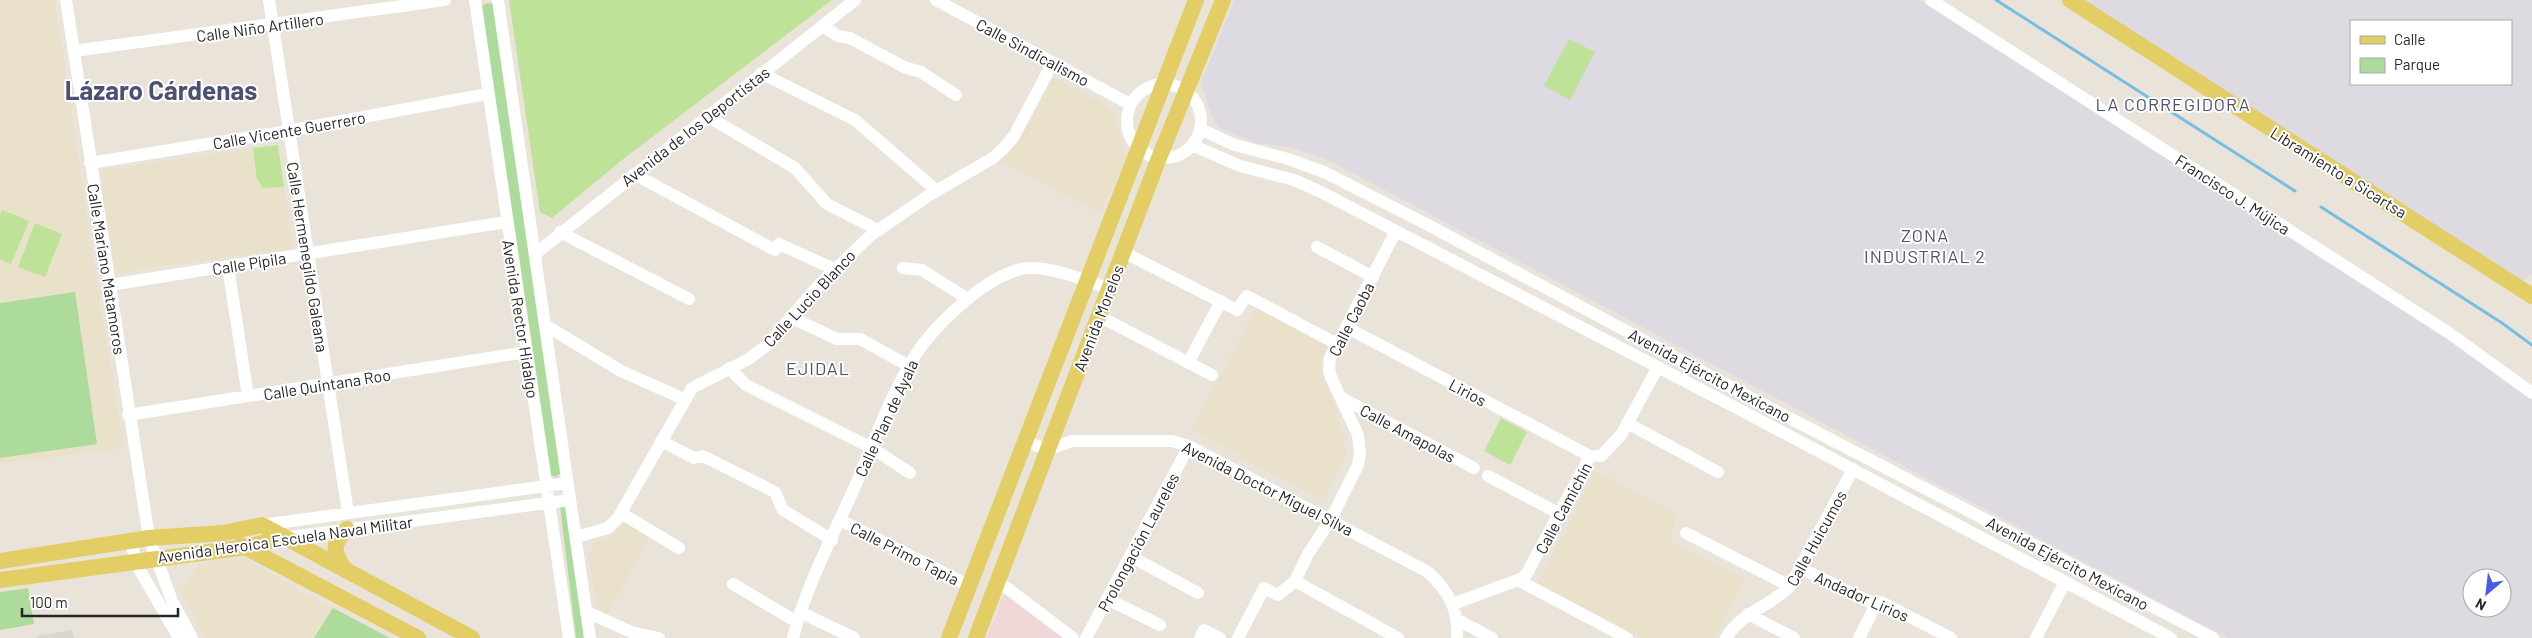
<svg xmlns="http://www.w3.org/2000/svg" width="2532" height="638" font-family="Barlow,sans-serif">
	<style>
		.industrial { fill: #dddae1; fill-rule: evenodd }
		.education { fill: #e9e1ca }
		.medical { fill: #efd8d7 }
		.green { fill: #addb9b }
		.pitch { fill: #bee297 }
		.plaza { fill: #d9d6d0 }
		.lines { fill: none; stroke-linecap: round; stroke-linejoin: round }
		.stream { stroke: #75bfe3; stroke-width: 3 }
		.minor { stroke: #fff; stroke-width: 12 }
		.major { stroke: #e3cd65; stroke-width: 16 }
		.labels { text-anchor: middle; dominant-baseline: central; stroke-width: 4; stroke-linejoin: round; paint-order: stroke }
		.street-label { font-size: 16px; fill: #272727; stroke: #fff }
		.neighbourhood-label { font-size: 18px; letter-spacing: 1px; fill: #4c5173; stroke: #fff }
		.town-label { font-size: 26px; font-weight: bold; fill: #4c5173; stroke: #fff }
	</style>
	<rect width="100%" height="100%" fill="#e9e3da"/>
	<path class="industrial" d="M1234 0H1919L2447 337 2529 396 2532 399V638H2228L1332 162 1291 147 1255 143 1220 128 1214 122 1201 83ZM2472 578H2502V608H2472Z
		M2079 0H2532V274L2523 281ZM2351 21H2511V84H2351Z"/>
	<path class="education" d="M0 0H55L97 284 124 448 0 463Z
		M1054 78 1105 105 1115 117 1126 161 1099 213 997 159 1017 144Z
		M278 145 293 248 115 273 100 170Z
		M1257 306 1328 344 1319 366 1322 377 1334 400 1347 454 1322 500 1192 430Z
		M1596 471 1676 514 1670 542 1745 580 1713 638H1641L1537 584Z
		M625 518 651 532 607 616 599 612 588 556 594 543 616 534Z
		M241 556 332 609 313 638H205L181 592 199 564Z"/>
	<path class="medical" d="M1005 592 1066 638H987Z"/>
	<path class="green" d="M487 3 493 4 561 473 556 477 549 475 482 6Z
		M75 292 97 444 0 458V303Z
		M560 506H566L585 638H576Z
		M28 588 34 624 0 630V592Z
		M333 608 390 638H314Z"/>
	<path class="pitch" d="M509 0H832L622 160 552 218 540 212Z
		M1569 39 1595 52 1570 100 1544 86Z
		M278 145 284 187 263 188 257 179 253 148Z
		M2 210 29 221 11 264 0 259V215Z
		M35 223 62 234 45 277 18 267Z
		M1501 418 1527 432 1510 465 1484 451Z"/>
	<path class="plaza" d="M72 630 74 638H37V636Z"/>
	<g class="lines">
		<path class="stream" d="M1996 0 2295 191
			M2321 207 2502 323 2532 345"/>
		<path class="minor" d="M66 0 149 538 172 601 192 638
			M269 0 348 513
			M475 0 569 638
			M498 0 590 638
			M936 0 1130 104
			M1931 0 2449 333 2532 393
			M823 26 838 36 850 38 904 67 921 72 956 95
			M74 51 445 0
			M761 73 855 120 937 191
			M1127 121a37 37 0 1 1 74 0a37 37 0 1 1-74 0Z
			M707 116 795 168 827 204 878 230
			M1200 129 1235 145 1288 159 1324 172 1430 226 1757 401 2213 638
			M1192 145 1240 166 1294 180 1321 192 1750 415 2171 638
			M90 163 288 131 487 94
			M634 174 775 250 779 244 834 269
			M560 232 689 299
			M1317 247 1373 277
			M1123 252 1237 310 1247 296 1337 344
			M535 254 855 0
			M228 267 248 396
			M903 268 922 270 968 299
			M110 285 506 222
			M1099 316 1212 375
			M790 317 837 339H860L909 366
			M545 325 621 371 684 399
			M1346 327 1590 456
			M1188 363 1221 301
			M729 368 746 385 872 448 910 473
			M1342 398 1474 468
			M128 415 526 352
			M1627 423 1718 472
			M661 441 694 458 703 456 775 492 783 510 832 540
			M1025 441 1048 450 1072 441H1172L1189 446 1428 572C1448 590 1459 610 1457 638
			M1488 476 1560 514
			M621 513 679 548
			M840 520 970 586
			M262 525 568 483
			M1686 533 1790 586
			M576 537 608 528 618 518 692 388 747 360 766 346 818 286 871 235 931 194 993 158 1003 149 1014 136 1053 62
			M283 538 570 500
			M130 541 139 569 179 638
			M1130 556 1198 593
			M1800 568 1876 605 1881 602 1951 638
			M1518 580 1627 638
			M1295 581 1398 638
			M999 582 1073 638
			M733 584 797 622
			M1107 599 1160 625
			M1453 604 1518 580 1526 575 1590 456H1601L1621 435 1658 367
			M587 612 631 632 659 638
			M800 612 854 638
			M1748 614 1794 638
			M1456 619 1492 638
			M793 638C806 585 834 534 856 484 875 440 895 382 923 344 945 316 986 278 1021 269 1045 264 1086 280 1109 289
			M1086 638 1189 446
			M1200 638 1204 630 1220 638
			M1238 638 1264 588 1278 595 1295 581 1308 554 1331 519 1358 465 1360 454 1358 435 1331 377 1329 370 1330 358 1396 231
			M1726 638C1740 613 1771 606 1790 586L1853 469
			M1859 638 1876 605
			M2036 638 2065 582"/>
		<path class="major" d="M2070 0 2532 296
			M241 545 418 638
			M0 561 149 538 223 533 262 525 472 638
			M345 570C333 551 331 546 347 529
			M0 580 246 547 283 538
			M949 638 1196 0
			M976 638 1159 158 1223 0"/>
	</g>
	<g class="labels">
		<g class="street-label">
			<text transform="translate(260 27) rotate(-8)">Calle Niño Artillero</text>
			<text transform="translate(1033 52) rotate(28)">Calle Sindicalismo</text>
			<text transform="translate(695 126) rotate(-38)">Avenida de los Deportistas</text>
			<text transform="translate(289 130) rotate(-10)">Calle Vicente Guerrero</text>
			<text transform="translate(2339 172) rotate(32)">Libramiento a Sicartsa</text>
			<text transform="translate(2233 194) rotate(33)">Francisco J. Mújica</text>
			<text transform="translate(308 257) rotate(81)">Calle Hermenegildo Galeana</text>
			<text transform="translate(249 263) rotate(-9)">Calle Pípila</text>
			<text transform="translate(107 269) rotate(81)">Calle Mariano Matamoros</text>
			<text transform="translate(809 298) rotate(-47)">Calle Lucio Blanco</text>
			<text transform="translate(1098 318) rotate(-69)">Avenida Morelos</text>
			<text transform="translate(521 319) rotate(81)">Avenida Rector Hidalgo</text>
			<text transform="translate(1351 319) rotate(-63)">Calle Caoba</text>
			<text transform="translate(1710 375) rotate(28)">Avenida Ejército Mexicano</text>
			<text transform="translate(327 384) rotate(-9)">Calle Quintana Roo</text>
			<text transform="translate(1468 392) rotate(28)">Lirios</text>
			<text transform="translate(886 418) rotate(-65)">Calle Plan de Ayala</text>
			<text transform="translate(1408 433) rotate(28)">Calle Amapolas</text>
			<text transform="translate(1268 488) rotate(27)">Avenida Doctor Miguel Silva</text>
			<text transform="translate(1563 508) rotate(-62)">Calle Camichín</text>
			<text transform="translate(1816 538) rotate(-61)">Calle Huicumos</text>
			<text transform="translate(285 539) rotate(-8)">Avenida Heroica Escuela Naval Militar</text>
			<text transform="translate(1138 542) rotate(-62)">Prolongación Laureles</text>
			<text transform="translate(905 553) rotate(27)">Calle Primo Tapia</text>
			<text transform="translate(2068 563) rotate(28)">Avenida Ejército Mexicano</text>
			<text transform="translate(1862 596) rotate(24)">Andador Lirios</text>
		</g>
		<g class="neighbourhood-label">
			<text x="2173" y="104">LA CORREGIDORA</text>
			<text x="1925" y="235">ZONA<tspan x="1925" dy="21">INDUSTRIAL 2</tspan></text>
			<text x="818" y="368">EJIDAL</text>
		</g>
		<g class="town-label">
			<text x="161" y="89">Lázaro Cárdenas</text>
		</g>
	</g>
	<rect x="2350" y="20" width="162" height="65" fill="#ffffff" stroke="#a9a9a9"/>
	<rect x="2360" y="36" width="25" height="8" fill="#e3cd65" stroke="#a9a9a9"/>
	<text x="2394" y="45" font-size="15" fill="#272727">Calle</text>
	<rect x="2360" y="58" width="25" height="15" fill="#addb9b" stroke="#a9a9a9"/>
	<text x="2394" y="70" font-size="15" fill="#272727">Parque</text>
	<g transform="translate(2487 593) rotate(208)"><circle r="24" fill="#ffffff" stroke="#a9a9a9"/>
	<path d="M0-4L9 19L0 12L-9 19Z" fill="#475ce9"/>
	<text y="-8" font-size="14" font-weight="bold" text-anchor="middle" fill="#272727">N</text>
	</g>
	<path d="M22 608v8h156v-8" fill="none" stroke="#272727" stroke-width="2.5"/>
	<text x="30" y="608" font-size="15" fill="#272727" stroke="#ffffff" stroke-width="4" paint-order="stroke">100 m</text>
</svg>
